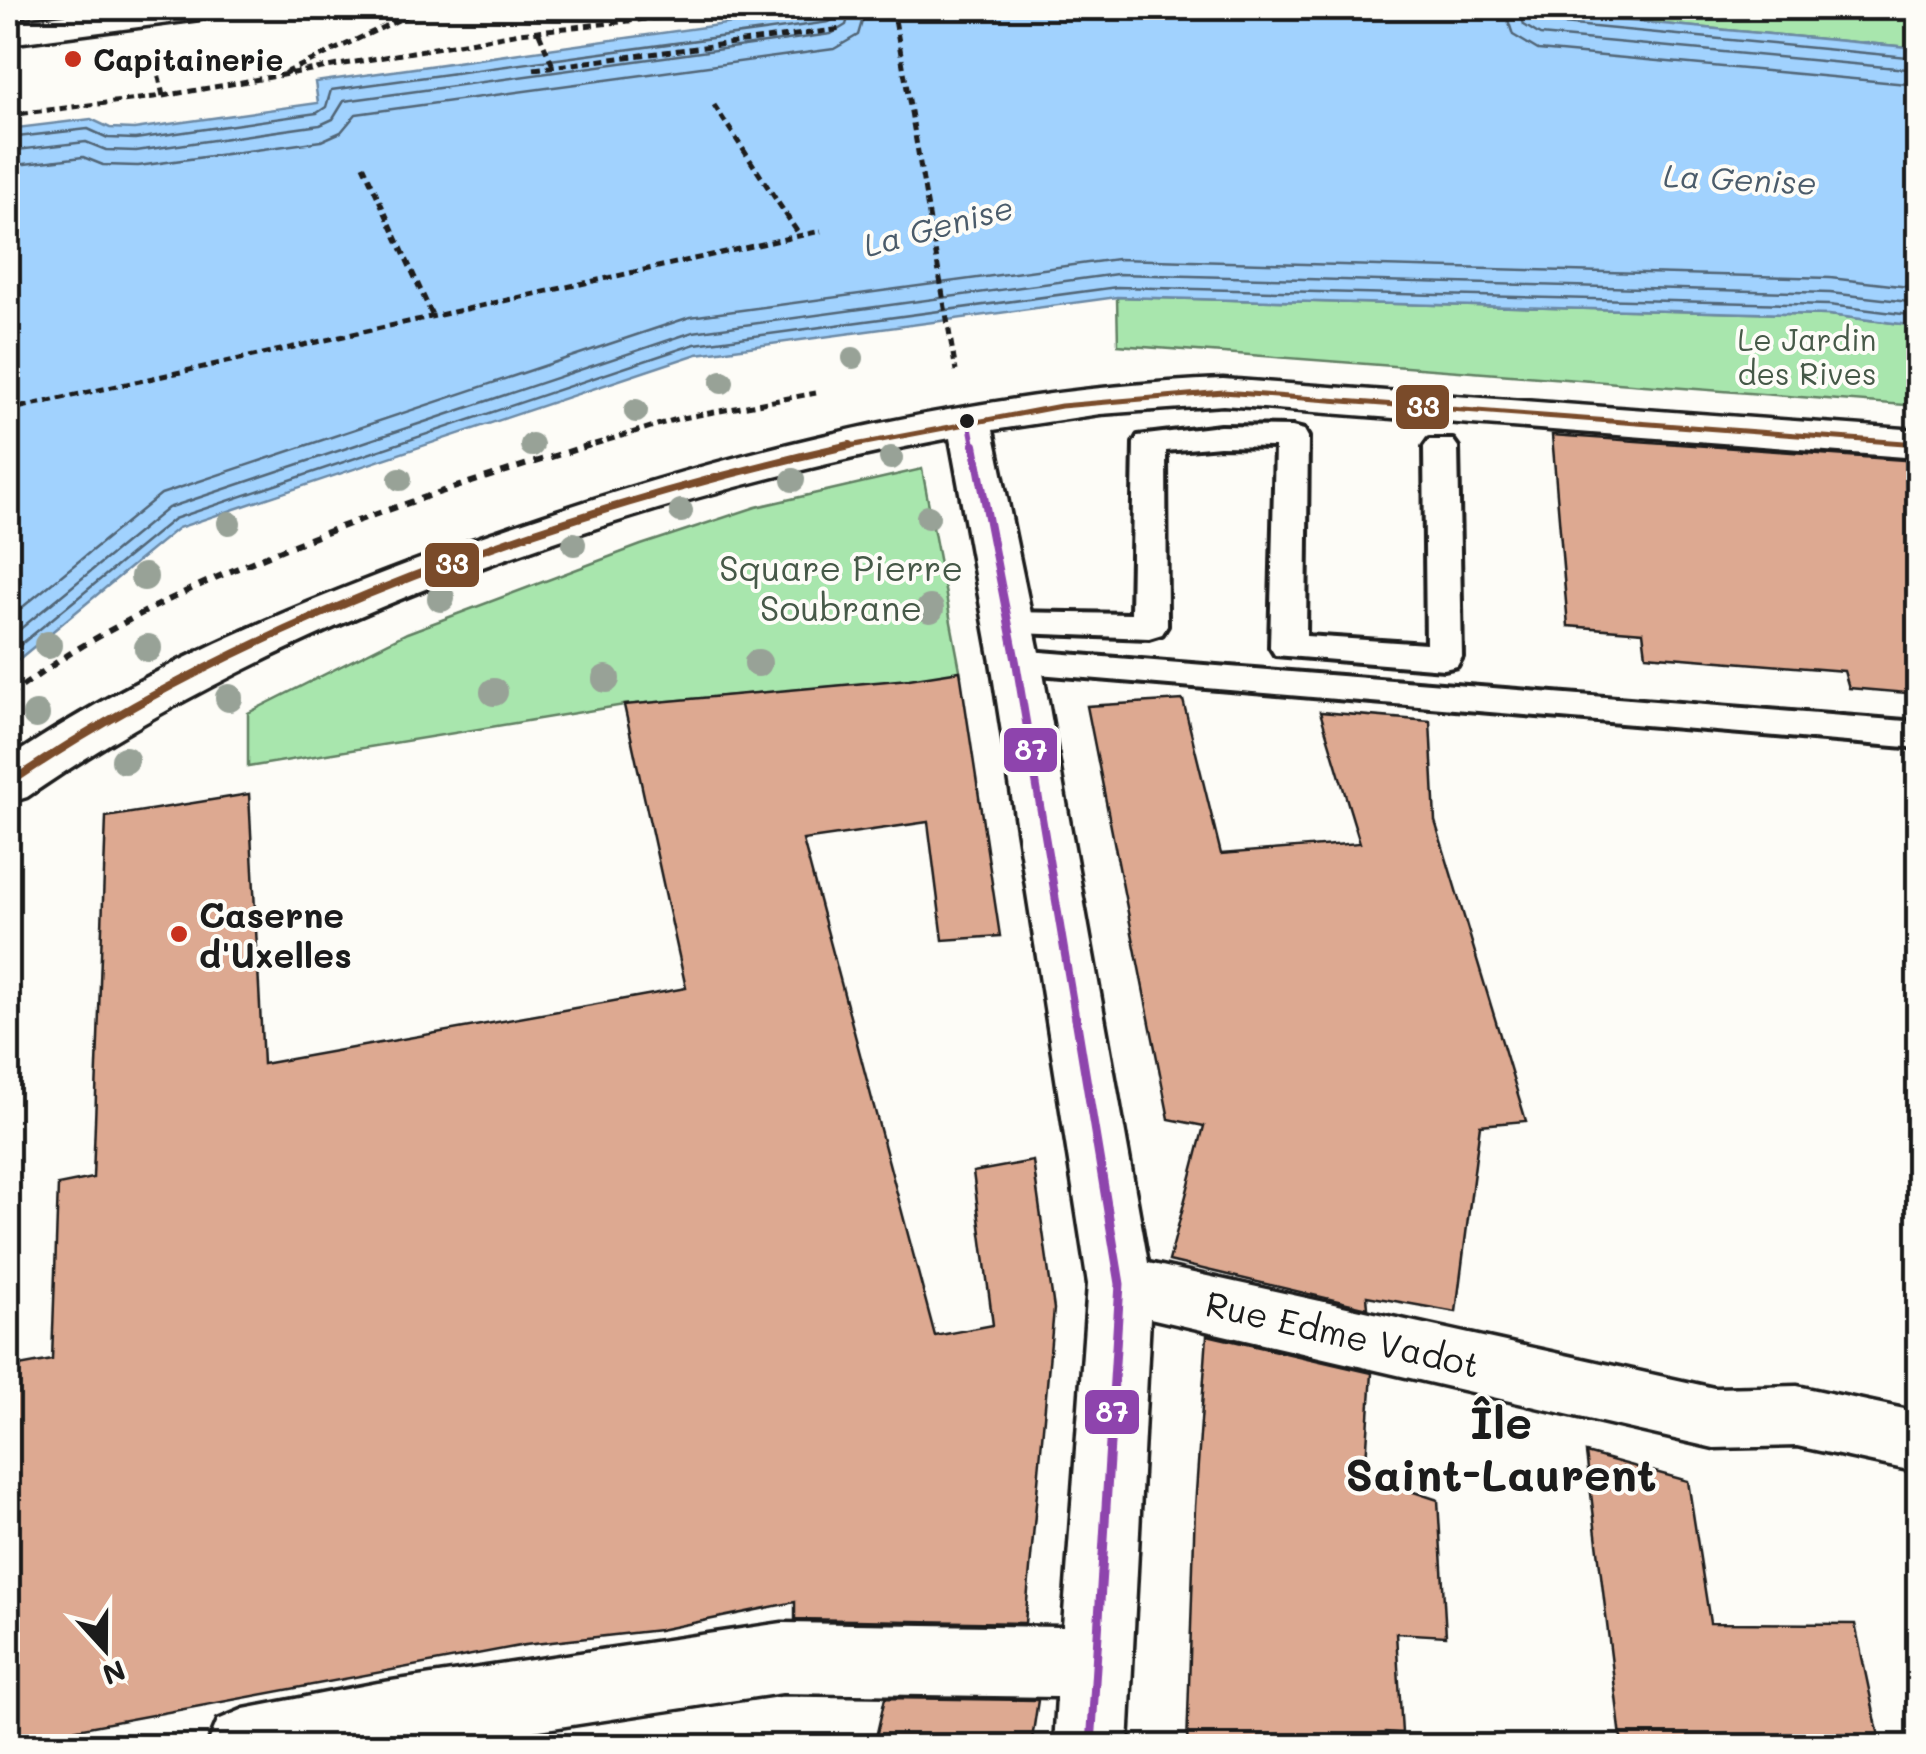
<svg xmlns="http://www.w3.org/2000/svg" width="1926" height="1754" font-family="Mali,sans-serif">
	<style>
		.green { fill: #a8e6ad; stroke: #628164; stroke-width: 2.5 }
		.water { fill: #a1d2fe; stroke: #6c89a4; stroke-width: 2.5 }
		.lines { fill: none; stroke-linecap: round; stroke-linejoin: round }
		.shore { stroke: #516576; stroke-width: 2.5 }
		.building { fill: #dda991; stroke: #1c1c1c; stroke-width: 2.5 }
		.service-casing { stroke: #1c1c1c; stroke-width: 8 }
		.minor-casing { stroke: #1c1c1c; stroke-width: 7 }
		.path-far1 { stroke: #1c1c1c; stroke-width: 5; stroke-dasharray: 8 5; stroke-linecap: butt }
		.path { stroke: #1c1c1c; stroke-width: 6; stroke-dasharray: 9 8; stroke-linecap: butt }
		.service { fill: #fdfcf7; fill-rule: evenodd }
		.minor { fill: #fdfcf7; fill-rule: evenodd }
		.bus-1-far2-casing { stroke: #fdfcf7; stroke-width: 10 }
		.bus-1-far1-casing { stroke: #fdfcf7; stroke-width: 15 }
		.bus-1-casing { stroke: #fdfcf7; stroke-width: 16 }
		.bus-2-far1-casing { stroke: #fdfcf7; stroke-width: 10 }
		.bus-2-casing { stroke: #fdfcf7; stroke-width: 15 }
		.bus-1-far2 { stroke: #8e44ad; stroke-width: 5 }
		.bus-1-far1 { stroke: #8e44ad; stroke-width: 8 }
		.bus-1 { stroke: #8e44ad; stroke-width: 9 }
		.bus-2-far1 { stroke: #7a4b2a; stroke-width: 5 }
		.bus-2 { stroke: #7a4b2a; stroke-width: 8 }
		.tree { fill: #98a297 }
		.poi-dot { fill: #c8321e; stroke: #fdfcf7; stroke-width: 4 }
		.bus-dot { fill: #1c1c1c; stroke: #fdfcf7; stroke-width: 4 }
		.labels { text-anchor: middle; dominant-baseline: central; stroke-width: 8; stroke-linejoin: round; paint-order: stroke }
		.far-poi-label { font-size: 30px; font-weight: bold; fill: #1c1c1c; stroke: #fdfcf7; text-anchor: start }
		.far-park-label { font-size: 30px; fill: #465948; stroke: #fdfcf7 }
		.far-water-label { font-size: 32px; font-style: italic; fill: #4b5c6b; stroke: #fdfcf7 }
		.park-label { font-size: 35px; fill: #465948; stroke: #fdfcf7 }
		.poi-label { font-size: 35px; font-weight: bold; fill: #1c1c1c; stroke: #fdfcf7; text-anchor: start }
		.street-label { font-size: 35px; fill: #1c1c1c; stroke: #fdfcf7 }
		.near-neighbourhood-label { font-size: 45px; font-weight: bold; fill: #1c1c1c; stroke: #fdfcf7 }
		.line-badge { stroke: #fdfcf7; stroke-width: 4 }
		.badge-label { font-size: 28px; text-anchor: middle; font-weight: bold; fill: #fff }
	</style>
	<rect width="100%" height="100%" fill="#fdfcf7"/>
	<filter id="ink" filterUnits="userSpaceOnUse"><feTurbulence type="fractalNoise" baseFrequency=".01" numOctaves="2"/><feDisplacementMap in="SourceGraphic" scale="20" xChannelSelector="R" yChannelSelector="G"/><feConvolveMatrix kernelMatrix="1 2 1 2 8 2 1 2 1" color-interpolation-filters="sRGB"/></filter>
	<g filter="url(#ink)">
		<path class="green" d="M1491 8H1918V48Z
			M1117 297 1829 315 1918 326V406L1118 345Z
			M922 469 961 675 624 705 248 767V713L407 633 641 545 756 507Z"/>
		<path class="water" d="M908 8H1491L1918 48V326L1829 315 1117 297 697 354 178 528 8 668V129L91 119 110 128 134 129 318 103 315 82 789 15Z"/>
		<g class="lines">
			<path class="shore" d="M1504 8 1513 35 1538 50 1918 85
				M1519 8 1524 25 1540 35 1918 70
				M1531 8 1534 17 1542 22 1918 58
				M8 138 88 129 108 138 135 139 317 113 326 107 331 90 829 22 837 17 838 8
				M8 151 86 142 106 150 136 151 320 125 333 119 344 101 831 34 846 25 851 8
				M8 166 83 157 103 165 138 166 321 141 341 132 356 114 834 49 858 35 866 8
				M8 619 161 494 690 317 1117 259 1830 278 1918 288
				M8 639 168 508 693 332 1117 274 1830 293 1918 303
				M8 655 174 519 695 344 1117 287 1829 305 1918 316"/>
		</g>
		<path class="building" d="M1552 435 1918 461V694L1849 688 1844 671 1646 655 1643 632 1568 626Z
			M960 671 1000 936 943 940 928 822 803 840 935 1336 993 1325 973 1172 1033 1161 1054 1309 1025 1623 795 1619V1602L659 1630 525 1645 8 1742V1368L52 1360 58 1185 93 1178 106 817 249 794 263 1064 686 988 624 705 909 679Z
			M1183 700 1221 854 1360 843 1320 712 1430 721 1435 821 1526 1121 1480 1125 1456 1312 1367 1296 1368 1308 1169 1261 1204 1126 1169 1119 1087 706Z
			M1207 1335 1372 1373 1365 1476 1438 1500 1446 1636 1396 1633 1402 1733 1386 1732 1387 1746H1187L1195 1507Z
			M1586 1453 1688 1481 1710 1623 1855 1624 1881 1746H1622Z
			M885 1698 1038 1700 1031 1746H874Z"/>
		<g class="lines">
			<defs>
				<path id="service" d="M1220 426 1292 427 1304 430 1308 437 1306 636 1426 644 1424 447 1429 440H1453L1458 447 1462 657 1457 666 1444 669 1275 655 1270 647 1275 447 1220 446 1166 451 1167 626 1162 634 1149 638 995 632 990 624 995 616 1008 612 1131 614 1134 443 1138 436Z
					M1016 650 1918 722V748L1003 671 998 662 1003 653Z"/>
				<path id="minor" d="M121 8H218L213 16 200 19 8 44V22Z
					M1223 379 1918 430V458L1223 405 1100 414 993 430 1041 662 1148 1263 1714 1388 1797 1386 1918 1412V1472L1797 1446 1714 1448 1150 1318 1128 1746H1054L1057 1697 782 1693 435 1746H207L218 1720 244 1709 378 1683 782 1623 1063 1627 1088 1284 991 662 950 438C640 497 286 617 27 797L8 803V759C140 670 287 608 436 553 687 461 955 390 1223 379Z"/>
			</defs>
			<use href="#service" class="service-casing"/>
			<use href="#minor" class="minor-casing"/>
			<path class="path-far1" d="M893 8 956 371
				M539 33 553 66
				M156 63 163 96
				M534 69 842 29
				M285 73 424 8
				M714 105 800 236
				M8 115 163 96 520 33 746 8
				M363 165 433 317
				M8 393 11 409
				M8 410 821 231
				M582 448 677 419 816 393"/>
			<path class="path" d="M8 696C35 678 62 657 91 641 246 552 420 497 590 445"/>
			<use href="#service" class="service"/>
			<use href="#minor" class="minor"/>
			<defs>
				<path id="bus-1-far2" d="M969 421 974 448"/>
				<path id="bus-1-far1" d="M974 445 1016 662 1076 1021"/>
				<path id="bus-1" d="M1076 1018 1120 1284 1091 1746"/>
				<path id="bus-2-far1" d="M839 448 1061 406 1223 392 1918 444"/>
				<path id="bus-2" d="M8 784C249 619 566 508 850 445"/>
			</defs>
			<use href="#bus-1-far2" class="bus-1-far2-casing"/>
			<use href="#bus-1-far1" class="bus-1-far1-casing"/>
			<use href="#bus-1" class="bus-1-casing"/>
			<use href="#bus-2-far1" class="bus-2-far1-casing"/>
			<use href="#bus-2" class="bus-2-casing"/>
			<use href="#bus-1-far2" class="bus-1-far2"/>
			<use href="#bus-1-far1" class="bus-1-far1"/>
			<use href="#bus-1" class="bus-1"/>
			<use href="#bus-2-far1" class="bus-2-far1"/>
			<use href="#bus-2" class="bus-2"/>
		</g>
		<g class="tree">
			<circle cx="853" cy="358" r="11"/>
			<circle cx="722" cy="382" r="12"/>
			<circle cx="636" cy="411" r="12"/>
			<circle cx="532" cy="445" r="12"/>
			<circle cx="891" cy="458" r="12"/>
			<circle cx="400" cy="479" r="12"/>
			<circle cx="793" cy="480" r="12"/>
			<circle cx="681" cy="511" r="12"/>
			<circle cx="928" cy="517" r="12"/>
			<circle cx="229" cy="523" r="12"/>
			<circle cx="574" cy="544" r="12"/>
			<circle cx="144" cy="577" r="14"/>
			<circle cx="441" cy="598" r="14"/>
			<circle cx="930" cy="609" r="14"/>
			<circle cx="48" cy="645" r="14"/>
			<circle cx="148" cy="648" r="14"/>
			<circle cx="758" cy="663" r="14"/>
			<circle cx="606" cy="679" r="14"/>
			<circle cx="494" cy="692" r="14"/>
			<circle cx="229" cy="698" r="14"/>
			<circle cx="36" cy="715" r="14"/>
			<circle cx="125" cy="760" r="14"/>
		</g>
	</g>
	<g class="poi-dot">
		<circle cx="73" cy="59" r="10"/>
		<circle cx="179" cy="934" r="10"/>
	</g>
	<circle class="bus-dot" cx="967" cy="421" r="9"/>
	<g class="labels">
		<g class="far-poi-label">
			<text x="93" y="59">Capitainerie</text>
		</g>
		<g class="far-park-label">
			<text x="1807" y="339">Le Jardin<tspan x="1807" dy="34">des Rives</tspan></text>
		</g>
		<g class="far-water-label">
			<text transform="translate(1740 178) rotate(3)">La Genise</text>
			<text transform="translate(938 225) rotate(-15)">La Genise</text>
		</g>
		<g class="park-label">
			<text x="841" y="567">Square Pierre<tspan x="841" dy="40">Soubrane</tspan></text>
		</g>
		<g class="poi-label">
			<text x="199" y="914">Caserne<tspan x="199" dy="40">d'Uxelles</tspan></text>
		</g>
		<g class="street-label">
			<text transform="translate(1343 1333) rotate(13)">Rue Edme Vadot</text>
		</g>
		<g class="near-neighbourhood-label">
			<text x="1501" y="1421">Île<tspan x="1501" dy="52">Saint-Laurent</tspan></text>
		</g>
	</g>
	<g class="line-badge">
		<rect x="1394" y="383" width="57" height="48" rx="10" fill="#7a4b2a"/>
		<rect x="423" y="541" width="58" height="48" rx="10" fill="#7a4b2a"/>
		<rect x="1002" y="726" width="57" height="48" rx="10" fill="#8e44ad"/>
		<rect x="1083" y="1388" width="58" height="48" rx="10" fill="#8e44ad"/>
	</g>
	<g class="badge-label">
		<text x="1423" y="417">33</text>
		<text x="452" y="574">33</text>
		<text x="1031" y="760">87</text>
		<text x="1112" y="1422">87</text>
	</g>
	<rect width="1926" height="1754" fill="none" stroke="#fdfcf7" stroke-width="40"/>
	<rect x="20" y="20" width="1886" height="1714" fill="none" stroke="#1c1c1c" stroke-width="4" filter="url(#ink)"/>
	<g transform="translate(105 1649) rotate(159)" stroke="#fdfcf7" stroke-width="8" paint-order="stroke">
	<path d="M0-8L18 38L0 25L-18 38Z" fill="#1c1c1c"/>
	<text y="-15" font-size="28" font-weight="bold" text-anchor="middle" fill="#1c1c1c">N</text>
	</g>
</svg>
